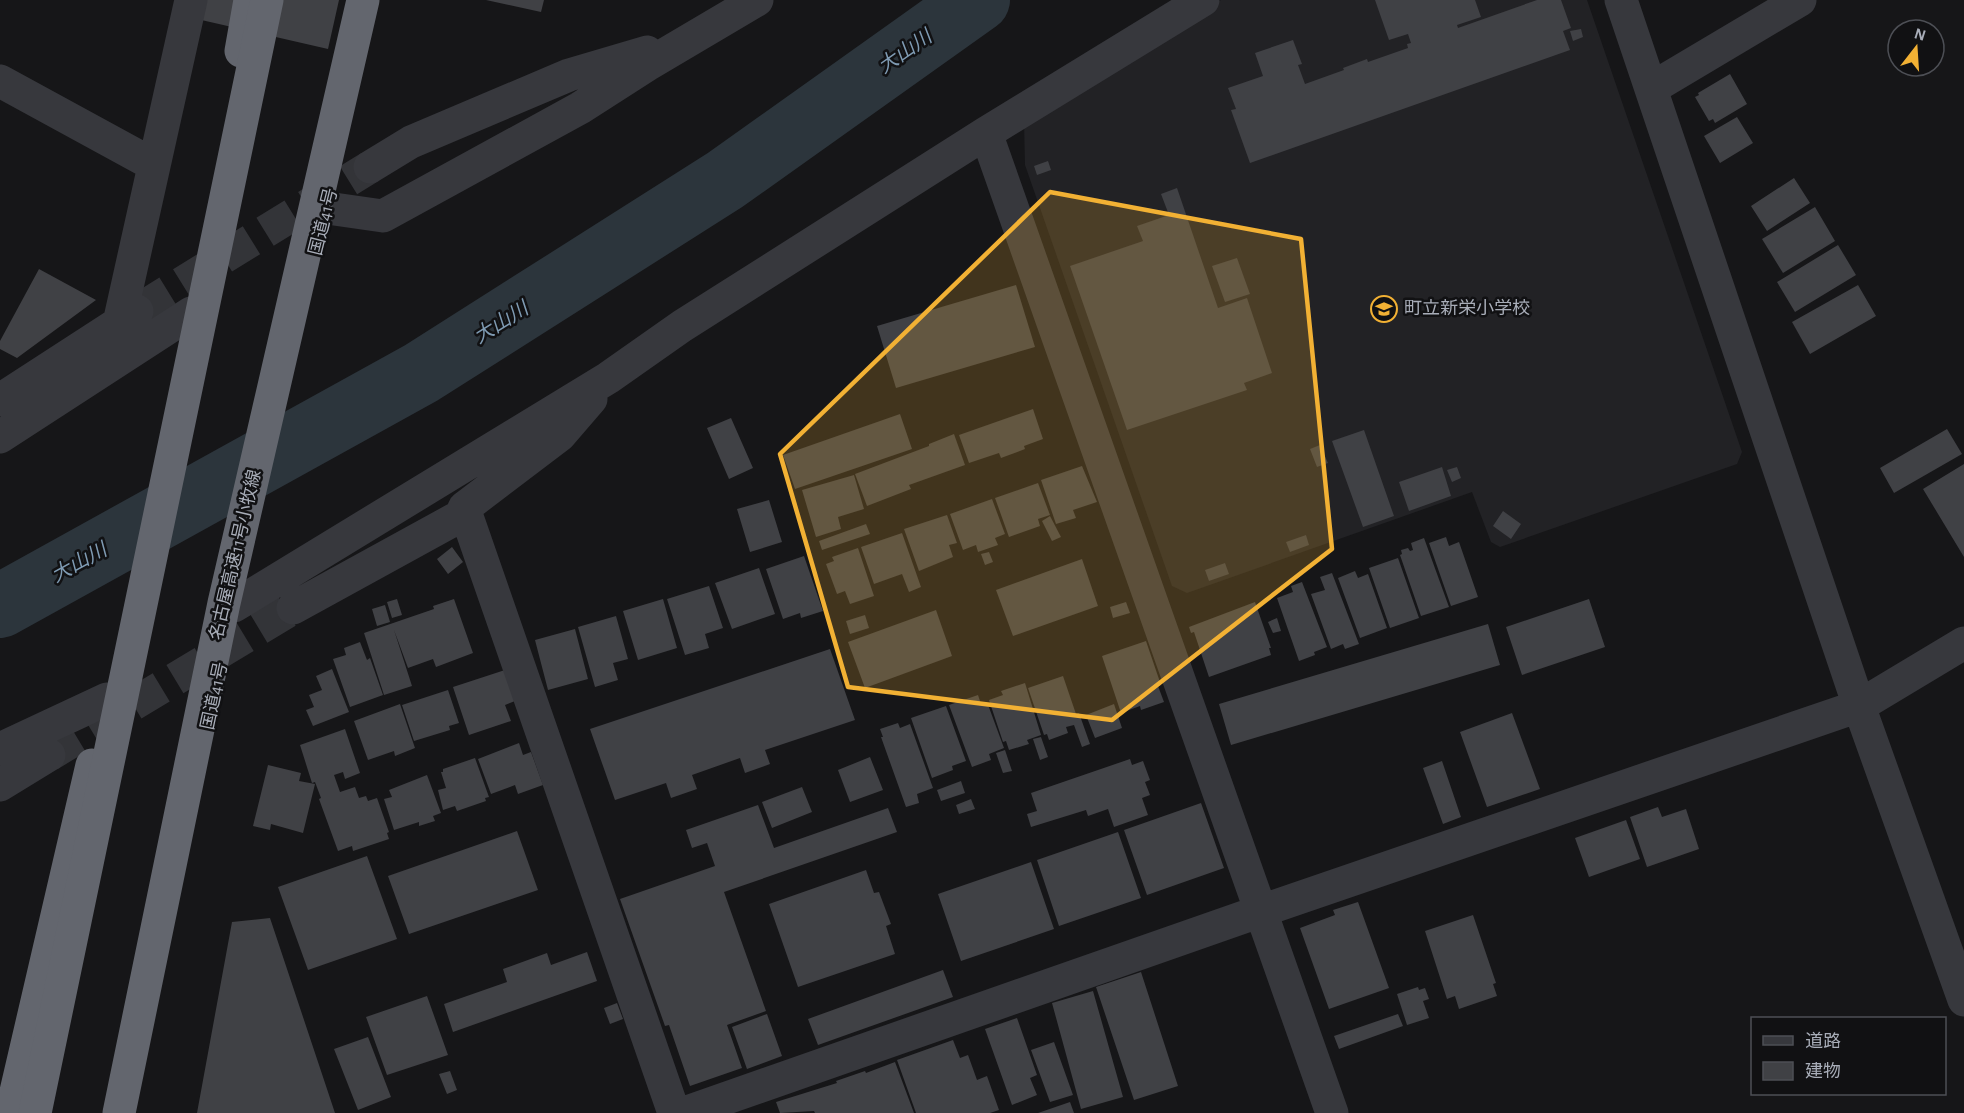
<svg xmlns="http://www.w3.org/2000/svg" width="1964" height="1113" font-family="'Alegreya Sans','Noto Sans JP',sans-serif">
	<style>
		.built { fill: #222225 }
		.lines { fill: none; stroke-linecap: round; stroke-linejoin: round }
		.river { stroke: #2c353c; stroke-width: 64 }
		.building { fill: #404145 }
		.minor-tunnel { stroke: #333438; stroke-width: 33; stroke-dasharray: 33 16; stroke-linecap: butt }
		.minor { stroke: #37383d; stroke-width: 33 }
		.highway { stroke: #63666e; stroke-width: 33 }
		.highway-bridge { stroke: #63666e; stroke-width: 33 }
		.marked { fill: #f2b134; fill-opacity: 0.2; stroke: #f2b134; stroke-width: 4.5; stroke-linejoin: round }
		.labels { text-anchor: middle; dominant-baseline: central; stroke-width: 5; stroke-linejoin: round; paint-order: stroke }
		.street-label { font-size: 18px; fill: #a8adb8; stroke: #111113 }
		.poi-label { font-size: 18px; fill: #a8adb8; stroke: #111113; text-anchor: start }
		.water-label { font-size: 20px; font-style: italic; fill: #7f9bb3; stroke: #111113 }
	</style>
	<rect width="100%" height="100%" fill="#161618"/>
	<path class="built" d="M1221 0H1587L1742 452 1737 464 1500 547 1491 542 1472 492 1187 593 1172 586 1025 165 1024 122Z"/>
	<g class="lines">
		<path class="river" d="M0 606 421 373 725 180 978 0"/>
	</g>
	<path class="building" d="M202 0H339L328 49 197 19Z
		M486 0H544L541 12Z
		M1375 0H1475L1481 17 1457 25 1458 28 1537 0H1561L1571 28 1563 31 1570 50 1250 163 1231 110 1236 109 1228 88 1263 76 1255 53 1293 40 1302 64 1298 65 1305 84 1344 70 1343 68 1367 59 1368 62 1408 48 1407 44 1411 43 1408 34 1389 40Z
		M1581 29 1583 37 1573 41 1570 31Z
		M1730 74 1747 104 1715 123 1713 119 1709 121 1695 97 1699 95 1698 93Z
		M1737 117 1753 143 1720 163 1704 136Z
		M1048 161 1051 170 1037 175 1034 166Z
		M1794 178 1810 203 1767 231 1751 206Z
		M1177 188 1218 308 1247 298 1272 373 1244 383 1247 390 1127 430 1070 266 1143 241 1137 226 1169 215 1161 194Z
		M1815 207 1835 241 1783 273 1762 239Z
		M1838 245 1856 275 1795 312 1777 282Z
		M1237 258 1250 294 1225 302 1212 266Z
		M39 269 96 300 17 358 0 349V341Z
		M1016 285 1035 347 896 388 877 326Z
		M1858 285 1876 316 1810 354 1792 322Z
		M1033 409 1043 439 1024 446 1025 449 1001 458 999 453 969 463 959 435Z
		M900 414 912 449 795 489 783 455Z
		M731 418 753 468 729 479 707 428Z
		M1947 429 1962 454 1894 493 1880 468Z
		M1364 430 1394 516 1363 527 1332 441Z
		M954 434 965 465 909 485 911 489 867 506 855 474 929 446V444Z
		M1320 445 1328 463 1317 467 1310 449Z
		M1964 464V557L1923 489Z
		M1082 466 1097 502 1073 510 1076 518 1056 524 1041 480Z
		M1442 467 1451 496 1409 511 1399 482Z
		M1457 467 1461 478 1452 482 1447 470Z
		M854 475 864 509 838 517 841 529 816 537 802 490Z
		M1038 483 1050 515 1038 519 1040 526 1009 537 995 498Z
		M992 499 1005 534 995 538 998 545 978 552 976 545 963 550 950 514Z
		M769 500 782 542 750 552 737 509Z
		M1503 511 1521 524 1511 539 1493 526Z
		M947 515 957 543 949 545 953 557 919 571 904 529Z
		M1050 516 1061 537 1052 541 1042 521Z
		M866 524 870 534 822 550 819 541Z
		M902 533 921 587 909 592 902 574 874 584 861 547Z
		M1306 535 1309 545 1290 552 1286 542Z
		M1446 537 1449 546 1459 542 1478 597 1451 606 1429 543Z
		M1424 538 1449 607 1421 616 1400 555 1402 554 1401 550 1408 548 1410 551 1413 550 1411 543Z
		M452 547 463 562 448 574 437 559Z
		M858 548 874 596 850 604 845 591 837 594 826 564 834 561 832 557Z
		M989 552 993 562 985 565 981 554Z
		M804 556 823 611 801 618 800 613 783 619 766 569Z
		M1398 558 1419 618 1390 628 1369 568Z
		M1082 559 1098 606 1013 636 996 590Z
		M1225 563 1229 574 1209 581 1205 570Z
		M759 568 775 614 732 629 715 583Z
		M1355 571 1358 578 1368 574 1387 628 1360 638 1338 578Z
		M1332 573 1359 644 1345 649 1343 644 1331 649 1311 594 1325 590 1320 577Z
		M1302 582 1327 647 1314 652 1315 655 1299 661 1277 598 1293 592 1291 586Z
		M709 586 723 628 705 634 709 648 685 655 667 599Z
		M397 599 402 615 392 618 387 602Z
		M454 599 473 653 436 667 433 659 408 668 394 630 412 686 384 695 364 633 434 609 433 606Z
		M663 599 677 648 638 660 623 611Z
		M1589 599 1605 647 1522 675 1506 627Z
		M1126 602 1130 613 1113 618 1110 607Z
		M1255 602 1271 648H1269L1271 655 1209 677 1194 632 1191 633 1189 627Z
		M385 605 390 622 377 626 372 609Z
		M936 610 952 656 865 688 848 642Z
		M865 615 869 628 850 634 846 621Z
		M616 616 628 659 613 663 618 680 595 687 578 627Z
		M1277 618 1281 631 1273 633 1268 622Z
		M1488 624 1500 665 1231 745 1219 704Z
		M575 629 588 679 548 690 535 640Z
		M1146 641 1161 685 1158 686 1164 702 1141 710 1140 706 1121 713 1102 656Z
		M360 642 367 660 370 658 383 695 350 707 333 659 346 655 344 648Z
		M830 649 855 720 765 750 770 764 745 773 740 758 692 775 697 789 671 798 666 783 615 800 590 729Z
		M332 669 349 712 313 726 306 710 314 707 309 695 322 690 316 676Z
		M505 670 515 701 505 705 511 721 469 735 453 687Z
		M1063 676 1076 714 1079 713 1090 744 1082 747 1074 725 1066 727 1068 733 1049 740 1047 734 1044 735 1028 688Z
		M1025 683 1041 735 1027 740 1029 744 1009 750 1006 741 1003 742 989 700 1003 695 1001 691Z
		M448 690 459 723 449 726 450 730 414 741 402 705Z
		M978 695 981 704 987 702 1004 748 989 754 991 760 972 767 949 705Z
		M400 704 415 748 395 756 394 751 368 760 354 721Z
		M1114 704 1122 728 1095 738 1086 715Z
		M946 706 966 761 952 766 953 770 932 778 911 718Z
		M1512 713 1540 789 1487 807 1460 732Z
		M898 723 900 728 910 724 933 788 917 794 919 803 906 807 881 737H883L880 729Z
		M345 729 360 773 345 779 343 772 334 775 340 792 355 787 359 798 366 796 368 801 377 798 389 832 387 833 389 839 353 851 352 846 338 851 319 799 321 798 315 782 312 783 300 745Z
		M1041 737 1048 757 1040 760 1033 739Z
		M519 743 523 755 531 752 543 785 518 794 515 785 491 794 478 759Z
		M1005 750 1012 771 1003 773 996 753Z
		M870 757 883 790 850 802 838 770Z
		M475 758 489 797 485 798 486 801 457 811 455 806 443 810 438 790 446 788 441 772H443V769Z
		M1130 759 1132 765 1143 761 1150 780 1145 782 1150 795 1142 798 1148 815 1114 827 1108 809 1088 816 1086 810 1031 827 1027 814 1037 811 1031 793Z
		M1442 761 1461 817 1443 824 1423 768Z
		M268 765 301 773 299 781 315 784 303 833 271 824 270 830 253 826Z
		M427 775 441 813 433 816 435 821 419 826V822L394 830 384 799 392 797 389 790Z
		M961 781 965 793 941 801 937 790Z
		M802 787 812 812 772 828 762 802Z
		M971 799 975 809 959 814 956 805Z
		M1201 803 1224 868 1147 895 1124 830Z
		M758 805 774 848 888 808 897 832 724 892 766 1011 727 1025 742 1068 690 1086 669 1025 665 1026 620 899 715 866 707 843 692 848 686 830Z
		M1658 807 1662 817 1686 809 1699 849 1647 867 1630 817Z
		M1626 820 1640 859 1589 877 1575 838Z
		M517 831 538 890 409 934 388 876Z
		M1118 832 1141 898 1059 926 1037 860Z
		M367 856 397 939 308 970 278 887Z
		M1031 862 1054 929 961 961 938 894Z
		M866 870 874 893 879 892 891 924 886 926 895 954 798 987 769 904Z
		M1358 902 1389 988 1329 1009 1300 928 1335 915 1333 910Z
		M1473 915 1496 983 1493 984 1497 996 1459 1009 1455 996 1447 999 1425 931Z
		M270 918 335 1113H197L232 922Z
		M587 952 597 981 453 1032 444 1004 507 982 503 969 547 953 551 965Z
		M943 970 953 997 818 1045 808 1019Z
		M1141 972 1178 1086 1134 1100 1096 987Z
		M1418 987 1419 990 1425 988 1429 999 1423 1001 1429 1018 1407 1025 1397 994Z
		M1093 991 1123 1097 1081 1109 1052 1003Z
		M427 996 448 1055 387 1075 366 1017Z
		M617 1003 623 1019 610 1024 604 1008Z
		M767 1014 782 1056 747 1069 732 1027Z
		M1398 1014 1403 1026 1339 1049 1334 1036Z
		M1017 1018 1037 1075 1030 1078 1037 1095 1012 1105 985 1029Z
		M368 1037 391 1097 358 1110 334 1049Z
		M953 1040 960 1058 968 1055 977 1080 987 1076 999 1110 990 1113H916L897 1060Z
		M1054 1042 1073 1095 1050 1102 1031 1050Z
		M895 1062 914 1113H815L814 1111 780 1113 776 1102 837 1083 836 1081 865 1071 866 1073Z
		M450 1071 457 1090 447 1094 439 1074Z
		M1070 1102 1074 1113H1038Z"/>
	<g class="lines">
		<path class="minor-tunnel" d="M140 309 370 167
			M49 755 293 608"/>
		<path class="minor" d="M1621 0 1859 706 1964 1000
			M0 81 154 165
			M1652 88 1800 0
			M986 133 1332 1113
			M370 167 411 142 569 75 647 52
			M327 208 383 216 580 108 647 65 757 0
			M119 323 191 0
			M591 399 560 435 464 508 674 1113
			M0 400 137 311
			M0 437 191 313
			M234 606 608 378 682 326 986 133 1203 0
			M293 608 466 513
			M0 749 107 699
			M0 785 49 755
			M684 1113 1261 911 1859 706 1964 643"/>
		<path class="highway" d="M241 51 250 0
			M11 1113 92 765"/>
		<path class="highway-bridge" d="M35 1113 267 0
			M119 1113 224 603 363 0"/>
	</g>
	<path class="marked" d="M1050 192 1301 239 1332 549 1112 720 848 687 780 454Z"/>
	<defs>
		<symbol id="school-ring" viewBox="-11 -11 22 22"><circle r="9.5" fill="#111113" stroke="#f2b134" stroke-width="1.5"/><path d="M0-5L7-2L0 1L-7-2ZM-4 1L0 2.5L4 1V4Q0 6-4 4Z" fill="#f2b134"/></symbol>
	</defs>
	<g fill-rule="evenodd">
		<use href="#school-ring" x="1369" y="294" width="30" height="30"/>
	</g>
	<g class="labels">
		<g class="street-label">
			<text transform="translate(324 222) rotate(-76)">国道41号</text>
			<text transform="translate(236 555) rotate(-77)">名古屋高速11号小牧線</text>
			<text transform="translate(215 696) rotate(-78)">国道41号</text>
		</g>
		<g class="poi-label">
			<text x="1404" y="309">町立新栄小学校</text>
		</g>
		<g class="water-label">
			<text transform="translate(905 52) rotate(-35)">大山川</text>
			<text transform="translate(501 323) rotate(-32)">大山川</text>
			<text transform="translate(79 563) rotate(-29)">大山川</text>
		</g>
	</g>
	<rect x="1751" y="1017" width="195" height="78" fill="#111113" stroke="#4d4f55" stroke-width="1.5"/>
	<rect x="1763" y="1036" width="30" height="9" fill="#37383d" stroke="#4d4f55" stroke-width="1.5"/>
	<text x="1805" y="1047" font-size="18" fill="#a8adb8">道路</text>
	<rect x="1763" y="1062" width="30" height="18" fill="#404145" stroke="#4d4f55" stroke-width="1.5"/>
	<text x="1805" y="1077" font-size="18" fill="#a8adb8">建物</text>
	<g transform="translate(1916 48) rotate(17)"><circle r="28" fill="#111113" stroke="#4d4f55" stroke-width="1.5"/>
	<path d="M0-4.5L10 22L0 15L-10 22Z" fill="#f2b134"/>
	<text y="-9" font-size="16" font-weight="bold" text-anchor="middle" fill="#a8adb8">N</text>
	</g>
</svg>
